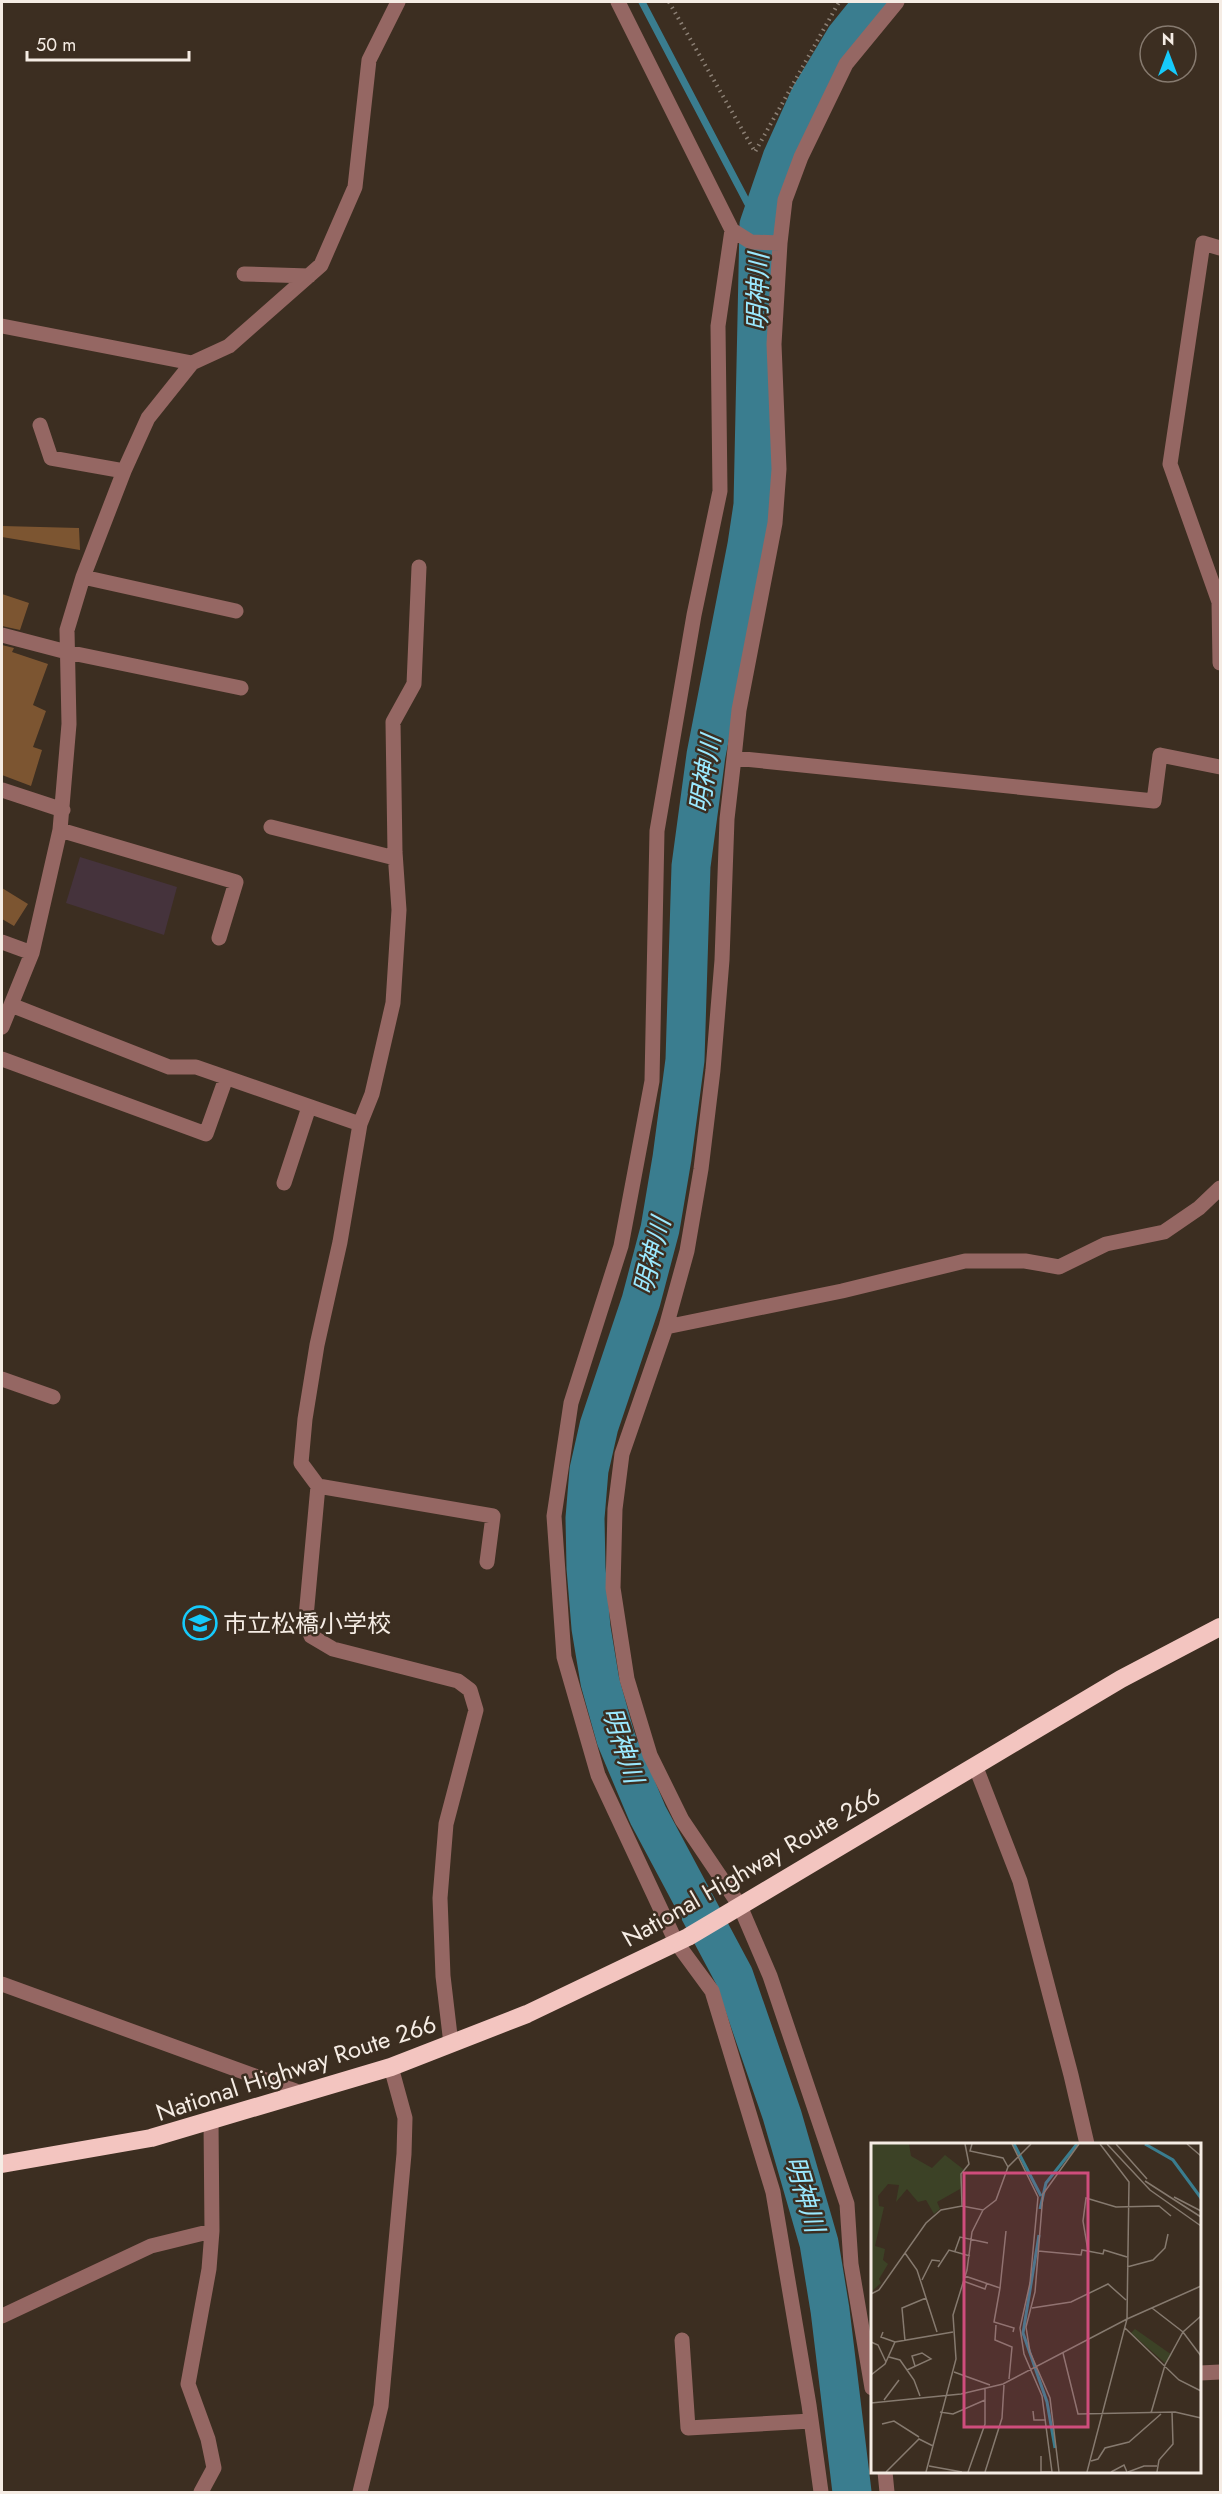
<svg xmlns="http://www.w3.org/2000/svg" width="1222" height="2494" font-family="Jost,'Noto Sans JP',sans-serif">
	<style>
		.commercial { fill: #45333c }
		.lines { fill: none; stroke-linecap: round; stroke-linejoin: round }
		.stream { stroke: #3a7d8f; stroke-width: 7 }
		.river { stroke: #3a7d8f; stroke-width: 39 }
		.building { fill: #7c5531 }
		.path { stroke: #8c8075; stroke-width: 4; stroke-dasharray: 1.5 4.5; stroke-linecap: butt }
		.minor { stroke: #956763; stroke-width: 15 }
		.highway { stroke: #f3c5c0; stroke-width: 18 }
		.labels { text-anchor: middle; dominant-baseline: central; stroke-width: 5; stroke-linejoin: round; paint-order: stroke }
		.poi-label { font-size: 24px; fill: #f5ece4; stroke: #3c2e21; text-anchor: start }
		.street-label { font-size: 24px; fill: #f5ece4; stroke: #3c2e21 }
		.water-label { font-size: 26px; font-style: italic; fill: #9be9ff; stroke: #3c2e21 }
		.inset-river { fill: none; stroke: #3a7d8f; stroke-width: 3 }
		.inset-road { fill: none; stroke: #867a6f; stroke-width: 1.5 }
		.view { fill: #cf4d7d; fill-opacity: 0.15; stroke: #cf4d7d; stroke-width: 3 }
		.inset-edge { fill: none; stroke: #f5ece4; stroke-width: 3 }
	</style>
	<rect width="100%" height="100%" fill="#3c2e21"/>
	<path class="commercial" d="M80 857 177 887 164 935 66 903Z"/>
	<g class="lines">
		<path class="stream" d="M642 2 759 225"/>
		<path class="river" d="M852 2492 830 2310 819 2243 782 2115 734 1976 648 1815 616 1739 600 1682 591 1628 586 1568 585 1518 589 1470 599 1426 641 1301 660 1229 672 1158 685 1060 691 866 706 755 747 545 753 505 759 225 782 158 810 96 845 38 874 2"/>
	</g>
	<path class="building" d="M2 526 79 528 80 550 2 537Z
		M2 594 29 603 20 630 2 626Z
		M2 645 14 648 12 652 48 664 33 705 46 711 33 747 42 750 31 786 2 775Z
		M2 888 28 904 14 926 2 919Z"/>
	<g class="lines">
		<path class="path" d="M669 2 755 152 839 2"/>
		<path class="minor" d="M618 2 732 230 751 242 780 243
			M732 230 718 326 720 491 694 615 657 831 652 1081 621 1246 571 1403 554 1516 564 1657 598 1775 676 1942 712 1991 773 2192 809 2405 821 2492
			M1220 248 1203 243 1170 464 1219 602 1220 663
			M244 274 309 276
			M2 326 192 363 229 346 321 265 355 187 369 60 398 2
			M40 425 51 458 124 471
			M83 577 236 611
			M2 635 67 652 241 688
			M734 758 1154 801 1160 755 1220 767
			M2 790 63 810
			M271 827 395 858
			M60 830 236 882 219 938
			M2 942 32 953
			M11 1005 169 1067H196L360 1124 372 1094 393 1003 399 910 395 852 393 722 414 684 419 567
			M2 1027 32 953 60 830 69 724 67 630 83 577 124 471 148 418 192 363
			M2 1059 206 1134 226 1078
			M360 1124 340 1242 317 1345 305 1419 301 1463 318 1486 493 1516 487 1562
			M284 1183 309 1107
			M666 1327 842 1291 965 1261H1025L1059 1267 1106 1244 1164 1232 1199 1208 1220 1188
			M2 1379 53 1397
			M318 1486 306 1617 311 1636 333 1649 458 1681 470 1690 476 1710 446 1824 440 1898 443 1976 451 2044
			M975 1765 1020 1881 1071 2075 1087 2144
			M2 1984 304 2094
			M2 2316 151 2246 212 2231
			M682 2340 688 2428 811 2421
			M1200 2373 1220 2372
			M872 2388 851 2264 847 2204 770 1976 740 1906 682 1820 650 1755 627 1679 613 1588 615 1509 622 1454 666 1327 687 1251 701 1169 713 1070 722 960 727 819 734 758 739 710 775 523 779 469 774 344 780 243 785 200 801 157 846 64 897 2
			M885 2472 887 2492
			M201 2492 214 2468 208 2439 188 2384 209 2269 212 2231 211 2121
			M360 2492 381 2406 404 2154 405 2118 391 2067"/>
		<path class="highway" d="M2 2164 151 2138 391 2067 527 2014 688 1937 1121 1679 1220 1627"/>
	</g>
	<defs>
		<symbol id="school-ring" viewBox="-11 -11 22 22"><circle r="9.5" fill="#3c2e21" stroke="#16cafb" stroke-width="1.5"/><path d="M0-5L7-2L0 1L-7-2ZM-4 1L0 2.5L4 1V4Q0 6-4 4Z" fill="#16cafb"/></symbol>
	</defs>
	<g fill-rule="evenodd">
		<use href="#school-ring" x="181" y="1604" width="38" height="38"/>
	</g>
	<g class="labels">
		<g class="poi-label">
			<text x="223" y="1623">市立松橋小学校</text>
		</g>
		<g class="street-label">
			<text transform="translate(751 1867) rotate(-30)">National Highway Route 266</text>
			<text transform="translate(296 2068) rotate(-18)">National Highway Route 266</text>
		</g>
		<g class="water-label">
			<text transform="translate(758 292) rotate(-89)">明神川</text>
			<text transform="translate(705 774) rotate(-81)">明神川</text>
			<text transform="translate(652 1256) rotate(-76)">明神川</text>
			<text transform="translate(623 1745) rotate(72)">明神川</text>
			<text transform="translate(805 2194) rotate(74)">明神川</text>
		</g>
	</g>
	<g transform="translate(871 2143)">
		<rect width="330" height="330" fill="#3c2e21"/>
		<path d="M0 1H38L40 13 61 25 74 12 92 26 89 46 66 59 69 66 63 71 55 57 47 59 36 46 25 59 28 42 17 41 7 53 8 63 13 64 4 103 14 106 12 117 17 121 8 136 10 140 0 149ZM264 186 301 212 294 220 260 190Z" fill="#3c4226"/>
		<path class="inset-river" d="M143 1 170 53M274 1 302 17 330 55M169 66 175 40 206 1M168 92 152 190 176 259 184 305"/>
		<path class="inset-road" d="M101 1 99 8 132 15 137 24M141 1 167 54M236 1 279 47 330 83M245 1 276 36M316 1 330 13M274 38 330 74M167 54 159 140 149 185 153 211 171 253 181 329M303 54 330 68M91 63 90 31 98 21 94 1M84 108 89 94 117 100M167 108 210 112 211 107 232 111 233 107 256 114M217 108 212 78 215 55 245 64 288 63 300 73M34 110 46 127 66 189M67 124 78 107 99 113M256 124 282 117 294 105 297 91M94 133 129 145 135 88M51 137 61 117 69 118M92 138 114 146 116 140M129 145 123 179 143 185 142 189M0 151 8 147 55 80 70 67 91 63 112 67 125 57 137 24 160 1M161 165 200 159 237 141 255 157M281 165 312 189 330 213M125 182 124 197 141 204 138 236M254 185 308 237 330 248M12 189 10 194 24 199M34 198 31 165 55 155M0 199 7 202 15 219M192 210 207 271 304 269 330 275M18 214 29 217 43 237 49 253M36 227 60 216 51 210 41 213 44 223M83 229 119 242M0 232 14 221 24 199 82 189M13 257 28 237M0 260 90 251 132 241 256 176 330 143M162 268 163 277H175M69 269 82 271 114 257M280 270 294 222 312 189 330 173M11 281 23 278 48 294M170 313V329H181M220 318 227 316 234 305 258 299 290 271M58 323 91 329M15 329 48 296 62 303M55 329 85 216 82 172 96 127 101 89 112 67M97 329 114 281V246M114 329 131 275 133 242M188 329 179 255 159 209 155 184 164 149 172 51 208 1M216 329 256 176 258 39 229 1M240 329 253 322 256 329M257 329 273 323H286M286 329 288 317 302 301 301 269"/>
		<path class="view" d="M93 30H217V284H93Z"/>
		<rect width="330" height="330" class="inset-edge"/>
	</g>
	<rect width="1222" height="2494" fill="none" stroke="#f5ece4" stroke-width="6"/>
	<g transform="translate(1168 54)"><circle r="28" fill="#3c2e21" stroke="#867a6f" stroke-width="1.5"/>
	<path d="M0-4.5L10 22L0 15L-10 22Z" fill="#16cafb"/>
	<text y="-9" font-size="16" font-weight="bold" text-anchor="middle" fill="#f5ece4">N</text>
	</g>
	<path d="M27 51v9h162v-9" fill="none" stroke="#f5ece4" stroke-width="3"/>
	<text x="36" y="51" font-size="18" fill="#f5ece4" stroke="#3c2e21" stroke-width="4.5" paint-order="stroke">50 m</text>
</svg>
